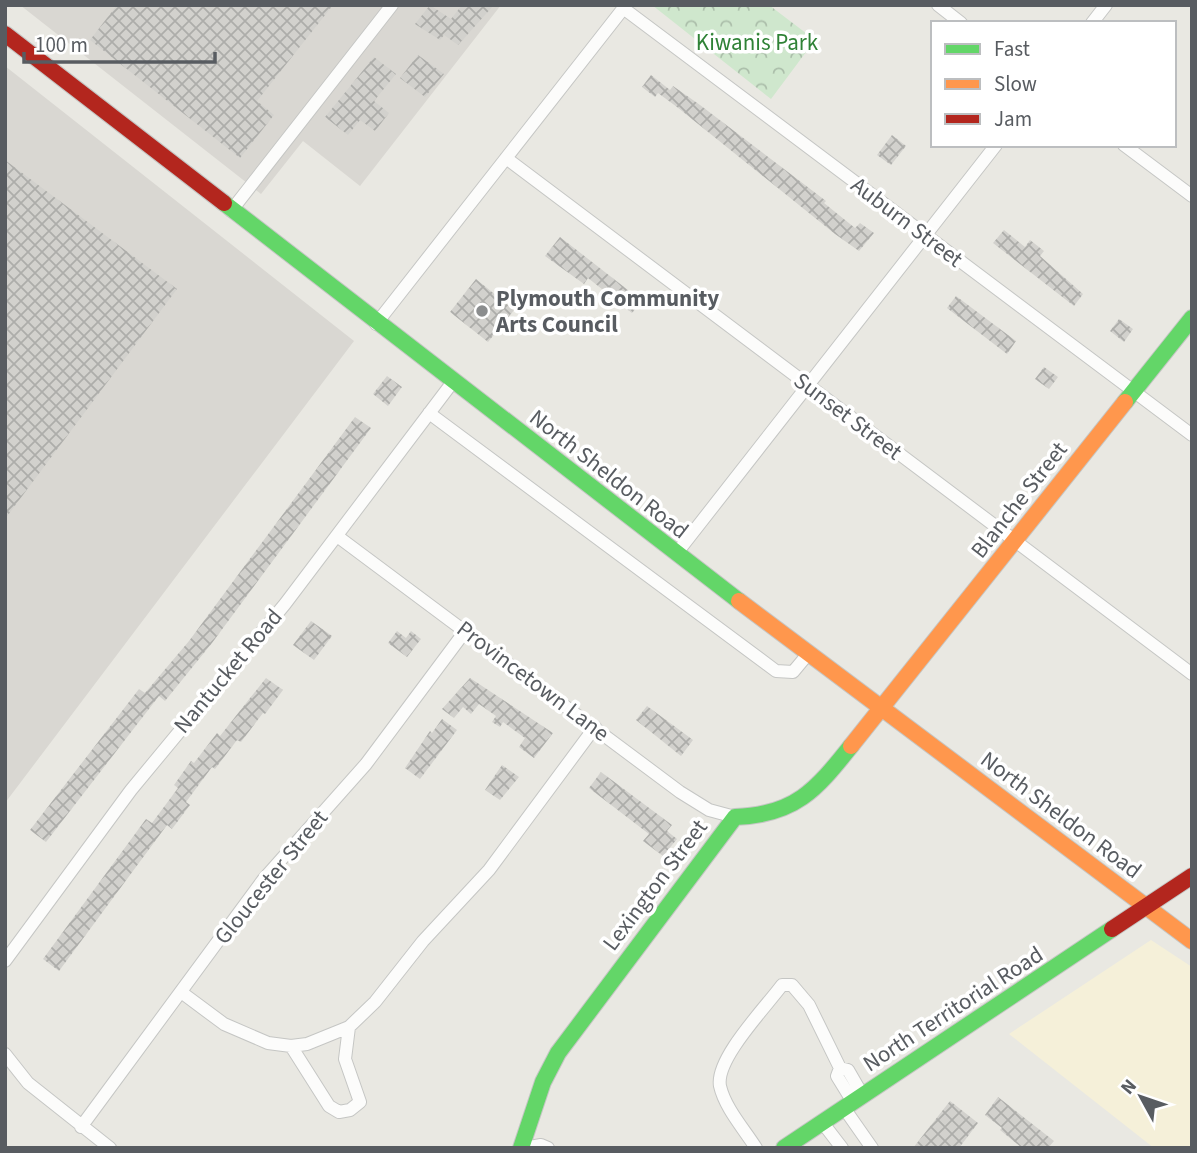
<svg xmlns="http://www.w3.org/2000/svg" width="1197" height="1153" font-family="'Source Sans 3',sans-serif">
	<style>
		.commercial { fill: #f5f0d9 }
		.industrial { fill: #d9d7d2 }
		.park { fill: url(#park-crowns) }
		.building { fill: url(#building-cross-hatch) }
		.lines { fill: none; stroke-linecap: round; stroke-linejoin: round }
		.street-casing { stroke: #c5c6c4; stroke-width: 14 }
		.fast-casing { stroke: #c5c6c4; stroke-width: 18 }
		.slow-casing { stroke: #c5c6c4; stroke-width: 18 }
		.jam-casing { stroke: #c5c6c4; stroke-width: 18 }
		.street { stroke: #fcfcfb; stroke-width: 12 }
		.fast { stroke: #63d668; stroke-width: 16 }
		.slow { stroke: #ff974d; stroke-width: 16 }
		.jam { stroke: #b3261e; stroke-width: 16 }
		.poi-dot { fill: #8b8d8e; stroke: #fff; stroke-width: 2.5 }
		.labels { text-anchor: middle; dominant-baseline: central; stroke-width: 7; stroke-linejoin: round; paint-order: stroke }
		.park-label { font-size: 23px; fill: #2f8236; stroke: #fff }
		.street-label { font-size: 23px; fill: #585c61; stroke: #fff }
		.poi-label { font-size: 23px; font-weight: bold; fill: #585c61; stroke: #fff; text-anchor: start }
	</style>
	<defs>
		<pattern id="park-crowns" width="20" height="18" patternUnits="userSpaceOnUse" patternTransform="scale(1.75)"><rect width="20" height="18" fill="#cfe7cd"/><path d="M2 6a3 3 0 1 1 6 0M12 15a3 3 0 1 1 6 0" fill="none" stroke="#abbeaa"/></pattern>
		<pattern id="building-cross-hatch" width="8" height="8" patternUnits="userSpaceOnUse" patternTransform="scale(1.75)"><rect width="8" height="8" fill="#d2d1cd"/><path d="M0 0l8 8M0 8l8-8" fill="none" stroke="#adadaa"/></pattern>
	</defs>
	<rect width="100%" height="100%" fill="#e9e8e2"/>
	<path class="commercial" d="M1151 940 1192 967V1148H1154L1009 1034Z"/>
	<path class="industrial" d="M20 5H501L360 186 303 141 261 194Z
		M5 66 354 341 5 803Z"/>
	<path class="park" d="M652 5H769L815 40 771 99Z"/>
	<path class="building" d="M117 5H333L257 101 274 115 240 158 90 40Z
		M430 5 451 19 462 5H494L458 45 444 35 440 40 415 24Z
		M418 55 444 74 425 97 400 78Z
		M374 57 396 74 374 101 389 113 375 131 360 120 348 135 325 117Z
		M651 75 670 90 673 86 700 105 826 201 824 203 855 228 860 223 874 233 859 251 835 234 677 107 658 93 655 97 642 87Z
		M892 135 906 146 891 165 877 155Z
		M5 160 177 289 5 519Z
		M1004 230 1025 247 1030 240 1044 251 1040 256 1083 294 1074 306 993 243Z
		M560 237 642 301 632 313 588 278 584 284 545 256Z
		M476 279 514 310 488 342 450 312Z
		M956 296 1016 341 1007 354 947 308Z
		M1119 319 1133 329 1124 342 1110 331Z
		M1044 367 1058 377 1049 389 1035 379Z
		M387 376 402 387 388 406 373 394Z
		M355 417 371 428 212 643 165 701 159 696 46 842 30 830 139 689 145 693 189 641Z
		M311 621 332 636 314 660 293 645Z
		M397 631 406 638 411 631 421 639 407 657 388 643Z
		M266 678 283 690 265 714 263 713 241 742 237 740 215 769 212 767 186 802 190 805 172 829 167 825 59 971 43 959 146 819 152 823 178 788 174 785 191 761 194 763 217 733 220 736Z
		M470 678 553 733 534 758 519 747 525 738 503 722 500 727 492 722 496 716 479 704 471 714 463 707 454 718 442 709Z
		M647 706 693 740 681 756 636 720Z
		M442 719 457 730 420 779 405 768 430 731 432 733Z
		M502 765 519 777 500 800 485 790Z
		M601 772 672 825 667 831 677 839 663 856 643 841 649 834 589 788Z
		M998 1097 1054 1141 1048 1148H1022L1000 1130 1002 1128 985 1115Z
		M950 1101 978 1123 959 1148H913Z"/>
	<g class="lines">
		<defs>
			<path id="street" d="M938 5 961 23
				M623 8 1192 435
				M1092 23 1106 5
				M1124 145 1192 196
				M506 158 1192 674
				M231 211 392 5
				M376 324 626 5
				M429 413 776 671 793 672 808 654
				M337 536 680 792 709 810 735 817
				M676 554 996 145
				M5 961 131 790 285 604 452 383
				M181 992 224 1024 268 1043 291 1046 307 1044 349 1027 375 1002 423 941 489 870 595 727
				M291 1046 329 1106 339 1112 350 1110 360 1102 345 1059 349 1027
				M5 1054 28 1083 110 1148
				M840 1068 837 1076 853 1102
				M844 1108 872 1148
				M822 1122 842 1148
				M81 1127 263 880 366 764 466 630
				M524 1148 541 1145 548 1148
				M756 1148C744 1129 725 1108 720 1086 715 1059 766 1007 782 985H792L809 1005 840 1068 848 1070 863 1096"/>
			<path id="fast" d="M224 203 739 601
				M1125 402 1192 318
				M521 1148 543 1082 558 1053 735 817C795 815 816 790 851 746
				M784 1148 1112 929"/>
			<path id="slow" d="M739 601 1192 941
				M851 746 1125 402"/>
			<path id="jam" d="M5 34 224 203
				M1112 929 1192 876"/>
		</defs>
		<use href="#street" class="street-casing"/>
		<use href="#fast" class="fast-casing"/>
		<use href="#slow" class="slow-casing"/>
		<use href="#jam" class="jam-casing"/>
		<use href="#street" class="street"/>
		<use href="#fast" class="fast"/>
		<use href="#slow" class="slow"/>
		<use href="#jam" class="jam"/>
	</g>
	<circle class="poi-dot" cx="482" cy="311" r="7"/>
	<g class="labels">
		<g class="park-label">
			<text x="757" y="42">Kiwanis Park</text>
		</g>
		<g class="street-label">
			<text transform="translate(907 222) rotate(37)">Auburn Street</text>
			<text transform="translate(848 416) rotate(37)">Sunset Street</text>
			<text transform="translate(609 474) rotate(38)">North Sheldon Road</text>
			<text transform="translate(1019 500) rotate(-52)">Blanche Street</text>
			<text transform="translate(228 671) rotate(-50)">Nantucket Road</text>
			<text transform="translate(533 681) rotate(37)">Provincetown Lane</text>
			<text transform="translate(1061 815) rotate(37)">North Sheldon Road</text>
			<text transform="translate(271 877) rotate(-51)">Gloucester Street</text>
			<text transform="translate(655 885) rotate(-53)">Lexington Street</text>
			<text transform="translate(953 1009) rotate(-33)">North Territorial Road</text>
		</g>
		<g class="poi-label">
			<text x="496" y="298">Plymouth Community<tspan x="496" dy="26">Arts Council</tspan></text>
		</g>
	</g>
	<rect width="1197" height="1153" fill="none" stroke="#585c61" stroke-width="14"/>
	<rect x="931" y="21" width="245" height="126" fill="#ffffff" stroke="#bcbec0" stroke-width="2"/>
	<rect x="945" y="44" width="35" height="10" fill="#63d668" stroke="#bcbec0" stroke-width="2"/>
	<text x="994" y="56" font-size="21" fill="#585c61">Fast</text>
	<rect x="945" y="79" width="35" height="10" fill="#ff974d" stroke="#bcbec0" stroke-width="2"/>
	<text x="994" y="91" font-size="21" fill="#585c61">Slow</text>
	<rect x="945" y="114" width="35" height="10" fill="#b3261e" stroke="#bcbec0" stroke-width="2"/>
	<text x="994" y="126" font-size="21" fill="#585c61">Jam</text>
	<g transform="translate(1141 1097) rotate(310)" stroke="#ffffff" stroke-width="5" paint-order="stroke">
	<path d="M0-5L12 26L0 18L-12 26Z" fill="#585c61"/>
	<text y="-10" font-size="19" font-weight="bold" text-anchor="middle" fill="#585c61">N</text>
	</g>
	<path d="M24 52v10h191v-10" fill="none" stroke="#585c61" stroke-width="3.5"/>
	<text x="35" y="52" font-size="21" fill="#585c61" stroke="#ffffff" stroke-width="5" paint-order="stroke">100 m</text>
</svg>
